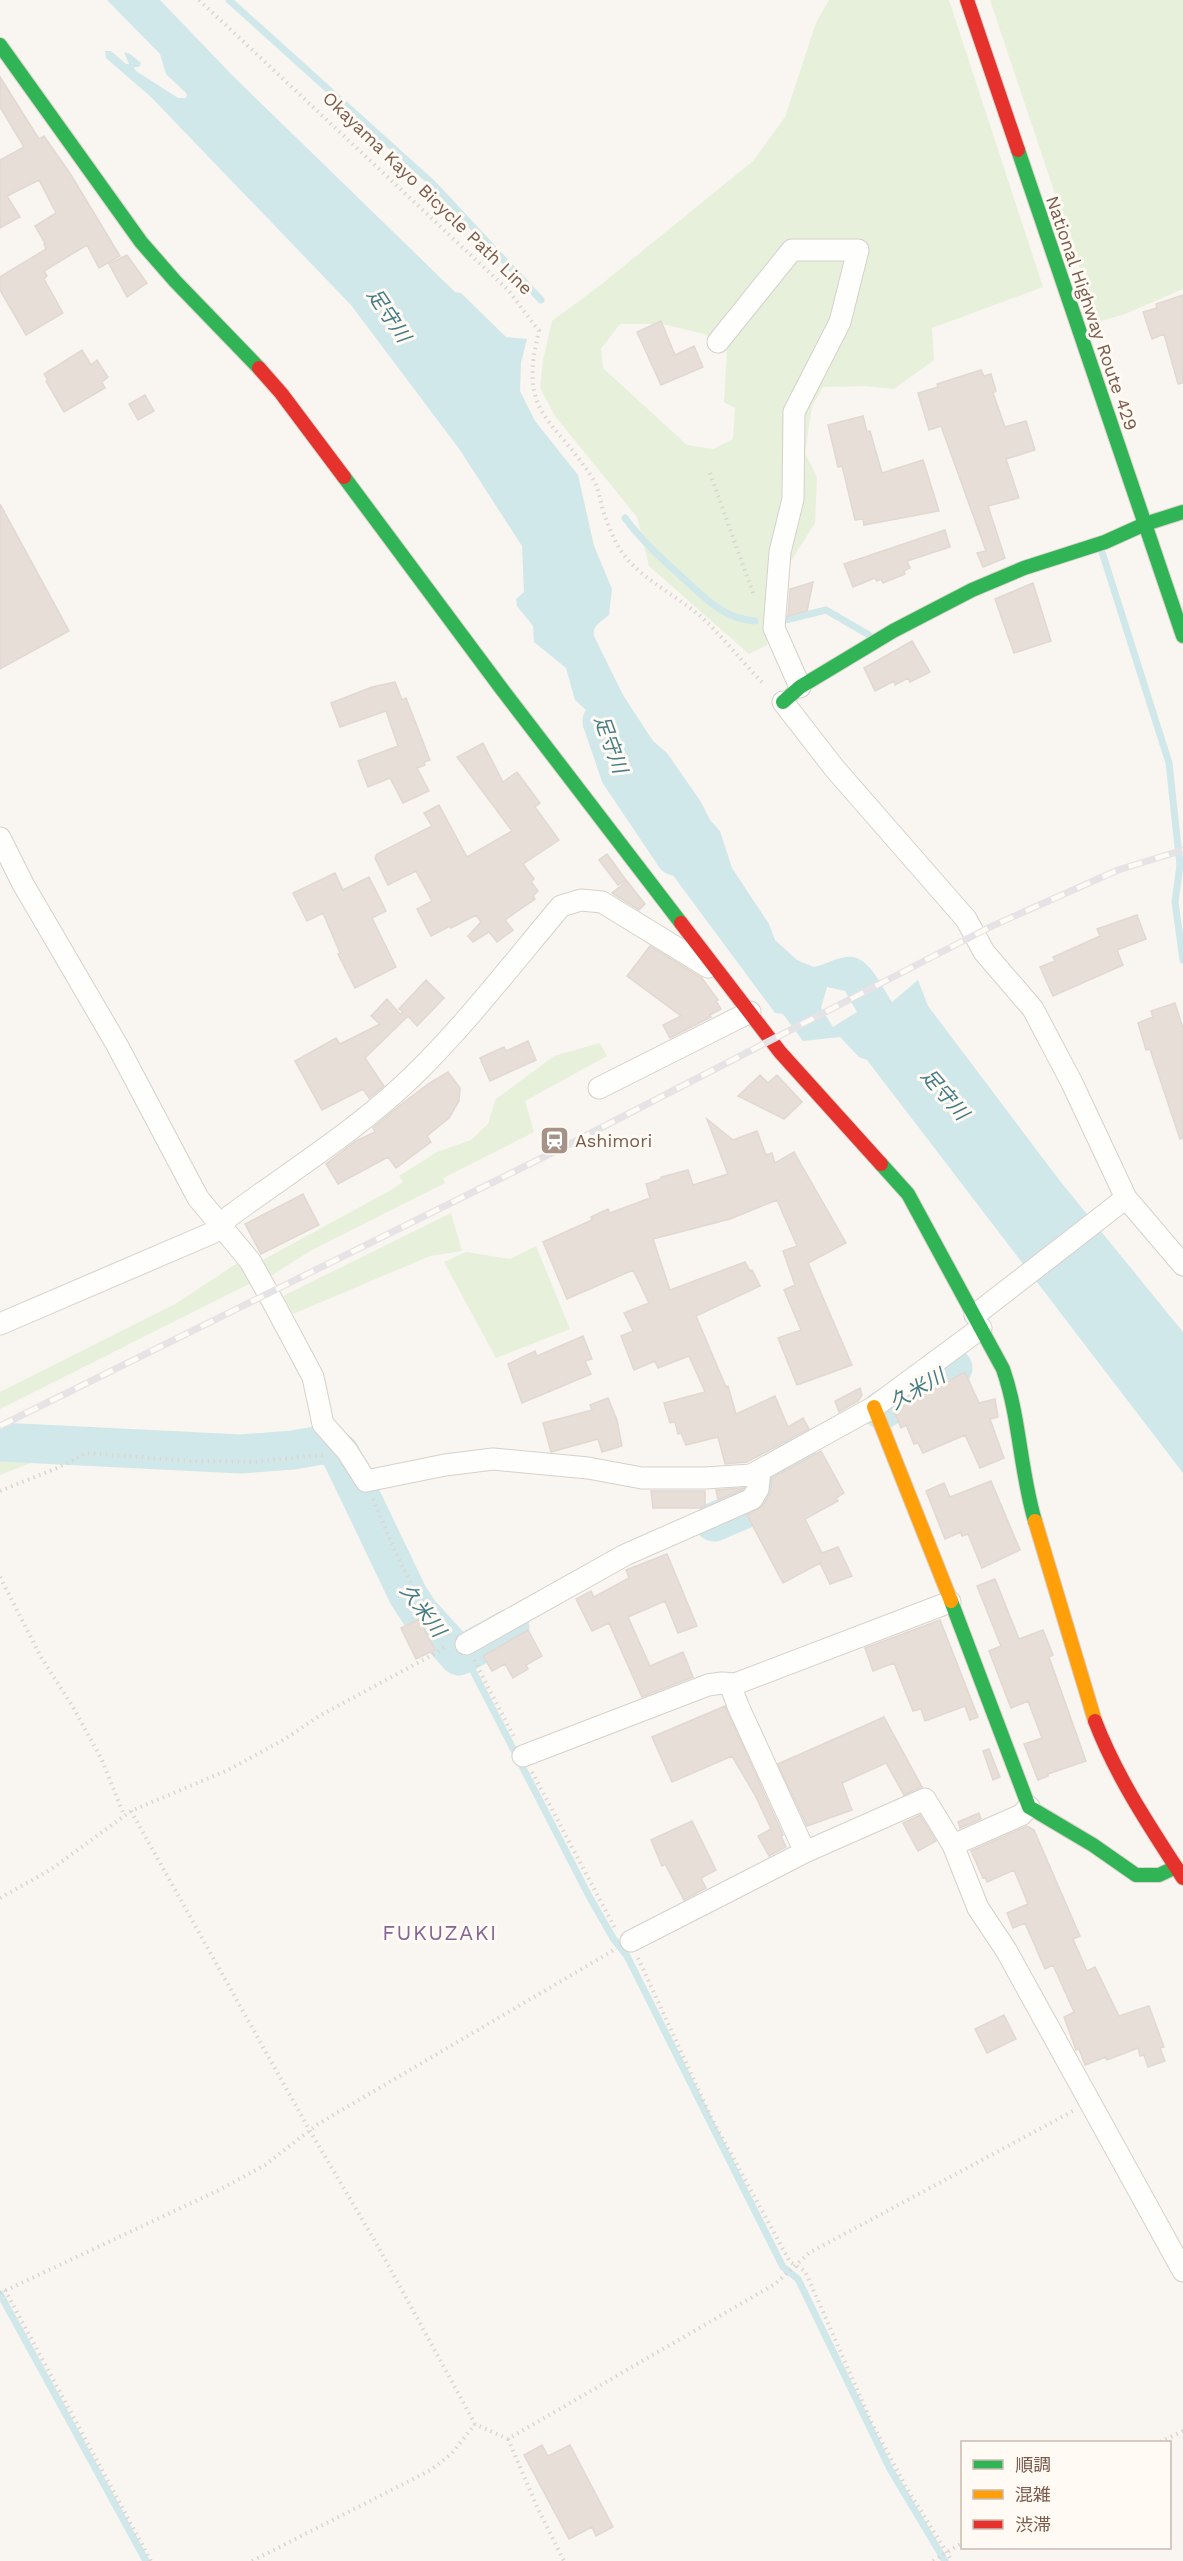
<svg xmlns="http://www.w3.org/2000/svg" width="1183" height="2561" font-family="'Work Sans','Noto Sans JP',sans-serif">
	<style>
		.green { fill: #e7f0db; fill-rule: evenodd }
		.water { fill: #d0e8ea; fill-rule: evenodd }
		.lines { fill: none; stroke-linecap: round; stroke-linejoin: round }
		.stream { stroke: #d0e8ea; stroke-width: 7 }
		.river { stroke: #d0e8ea; stroke-width: 39 }
		.building { fill: #e6ded7; stroke: #e2d8d2; stroke-width: 1.5 }
		.street-casing { stroke: #d7d1cb; stroke-width: 23 }
		.fast-casing { stroke: #d9d2cb; stroke-width: 16 }
		.slow-casing { stroke: #d9d2cb; stroke-width: 16 }
		.jam-casing { stroke: #d9d2cb; stroke-width: 16 }
		.path { stroke: #dcd5d0; stroke-width: 4; stroke-dasharray: 1.5 4.5; stroke-linecap: butt }
		.street { stroke: #fefefd; stroke-width: 21 }
		.fast { stroke: #30b455; stroke-width: 14 }
		.slow { stroke: #ff9f0a; stroke-width: 14 }
		.jam { stroke: #e5322d; stroke-width: 14 }
		.rail-casing { stroke: #e6e3e7; stroke-width: 7 }
		.rail { stroke: #fffaf3; stroke-width: 4.5; stroke-dasharray: 14; stroke-linecap: butt }
		.labels { text-anchor: middle; dominant-baseline: central; stroke-width: 6; stroke-linejoin: round; paint-order: stroke }
		.street-label { font-size: 18px; fill: #7a5c4d; stroke: #fffaf3 }
		.poi-label { font-size: 18px; fill: #7a5c4d; stroke: #fffaf3; text-anchor: start }
		.water-label { font-size: 20px; font-style: italic; fill: #437c86; stroke: #fffaf3 }
		.quarter-label { font-size: 21px; letter-spacing: 1.5px; fill: #846695; stroke: #fffaf3 }
	</style>
	<rect width="100%" height="100%" fill="#f9f5f0"/>
	<path class="green" d="M829 0H949L1043 287 932 328 934 360 894 389 866 386 823 387 812 406 805 453 817 477 815 523 769 596 767 645 749 654 649 566 637 517 555 416 540 388 543 360 552 321 598 287 753 161 785 117 816 23ZM620 324H663L704 334 727 349 724 402 735 408 733 439 713 449 687 445 603 368 601 349Z
		M990 0H1183V289L1125 314 1098 322Z
		M600 1043 607 1056 525 1101 534 1132 443 1178 445 1183 310 1251 271 1276 261 1261 391 1190 403 1182 399 1176 437 1152 471 1140 488 1124 495 1100 554 1056Z
		M451 1213 462 1251 430 1256 293 1314 283 1296Z
		M536 1246 570 1329 496 1358 444 1262 466 1252 510 1259Z
		M239 1262 251 1283 0 1409V1392L175 1304Z
		M24 1454 51 1455 0 1475V1457Z"/>
	<path class="water" d="M107 0H160L233 76 455 292 461 293 506 337 527 339 521 363 520 391 535 421 578 475 594 546 612 589 609 615C601 622 592 625 594 636L623 695 653 741 667 753 701 802 710 820 720 831 732 868 769 924 775 940 797 960 814 967C825 965 835 958 846 957 868 953 882 987 892 1002L918 980 928 1006 1060 1181 1183 1332V1473L867 1060 859 1057 840 1037 803 1041 783 1014 775 1013 641 832 636 823V816L651 812C653 800 642 784 631 777 626 774 618 774 613 770 603 764 600 750 590 742L588 732 583 727 586 710 575 700 566 668 534 642 533 626 517 606 516 599 524 592 522 546 460 450 351 305 151 97 106 58 105 51H111L126 64H129L124 52 130 54 141 63 139 67H134L136 71 178 98H186L187 94 166 74 160 54ZM827 987 845 991 857 1012 833 1027 821 1008Z"/>
	<g class="lines">
		<path class="stream" d="M229 0 432 183 541 300
			M625 518C642 541 662 559 684 579 705 598 724 619 755 621
			M1102 552 1169 763 1180 865 1175 902 1183 960
			M781 621 826 610 869 635
			M459 1656 471 1667 589 1896 613 1938 627 1956 783 2267 798 2279 890 2469 945 2561
			M0 2294 146 2561"/>
		<path class="river" d="M602 721 620 774 675 856
			M882 1410 953 1368
			M0 1442 241 1454 293 1450 327 1444 340 1453 408 1595 419 1612 459 1656 510 1628
			M714 1522 766 1500 768 1475 797 1458"/>
	</g>
	<path class="building" d="M0 77 39 139 44 136 71 175 120 256 99 268 87 245 44 271 47 276 44 279 63 313 26 335 0 290V277L46 249 44 244 45 243 35 226 56 213 39 180 7 196 20 217 0 228V160L24 147 0 107Z
		M127 255 147 283 127 297 109 264Z
		M1183 295V383L1178 384 1164 334 1152 339 1143 312 1157 308 1156 304Z
		M661 321 675 355 694 346 703 367 661 385 637 332Z
		M82 350 91 365 97 360 108 377 102 382 105 388 64 412 46 381 48 380 44 374Z
		M981 370 984 376 991 374 996 391 993 393 1005 427 1026 421 1035 450 1006 459 1019 498 988 506 1005 558 983 567 977 553 986 551 941 426 929 430 918 393 938 387 937 384Z
		M145 395 154 411 138 420 129 404Z
		M863 416 867 432 870 431 882 473 923 460 939 511 864 525 863 519 855 520 845 478 842 466 838 467 828 425Z
		M0 504 69 631 0 669Z
		M945 530 950 547 907 561 910 568 904 571 905 574 883 583 881 579 877 581 875 578 853 587 844 564Z
		M813 582 807 611 788 616 790 589Z
		M1033 583 1051 641 1014 653 995 599Z
		M912 641 930 672 910 682 908 678 895 685 894 681 875 691 864 668Z
		M395 682 402 700 406 698 430 760 424 762 425 765 417 768 429 791 403 803 390 778 368 787 358 761 398 746 386 711 340 727 331 703 372 687Z
		M483 743 503 782 517 772 540 803 535 807 559 840 523 864 534 879 531 882 538 891 533 896 535 899 505 920 513 930 497 942 489 932 473 942 468 936 481 922 476 915 451 928 450 926 431 936 417 909 432 901 416 871 388 885 375 858 377 854 432 826 424 813 439 805 467 857 512 831 457 757Z
		M607 854 626 880 618 885 599 860Z
		M335 873 343 890 369 877 386 911 372 918 396 967 355 988 338 954 340 953 323 913 307 921 293 893Z
		M627 881 645 904 639 910 612 893Z
		M1137 915 1146 939 1117 950 1123 965 1053 996 1040 967 1055 961 1053 957 1100 936 1097 929Z
		M650 946 702 978 718 1000 716 1001 721 1009 710 1015 711 1017 670 1038 663 1025 681 1016 627 976Z
		M426 980 444 998 417 1026 408 1016 365 1058 384 1086 369 1098 363 1089 322 1110 295 1061 336 1038 340 1044 380 1024 371 1016 387 999 400 1014 403 1012 399 1009Z
		M1175 1003 1183 1028V1138L1180 1139 1150 1049 1146 1050 1138 1023 1153 1017 1151 1011Z
		M528 1041 536 1060 490 1081 480 1058 504 1047 506 1051Z
		M448 1072 460 1088 459 1101 449 1118 427 1136 431 1142 396 1168 388 1157 338 1184 326 1164 356 1141 375 1132 373 1128 399 1106 428 1084Z
		M760 1075 768 1083 777 1075 802 1102 784 1119 738 1096Z
		M707 1119 733 1140 757 1131 766 1155 772 1153 775 1163 794 1152 846 1243 808 1263 852 1365 797 1385 778 1338 801 1330 784 1290 795 1285 783 1251 797 1246 777 1200 730 1219 653 1239 670 1290 745 1262 750 1271 752 1270 760 1286 696 1316 726 1387 728 1386 736 1414 775 1396 788 1427 803 1418 809 1429 747 1462 725 1464 718 1437 686 1445 681 1433 678 1434 675 1422 670 1423 664 1403 705 1392 689 1356 658 1368 655 1361 634 1370 621 1336 633 1331 624 1313 649 1303 633 1270 567 1299 543 1242 592 1220 591 1217 608 1209 610 1213 650 1198 646 1184 661 1179V1177L688 1170 693 1185 728 1174Z
		M303 1194 319 1225 261 1254 245 1224Z
		M583 1336 592 1359 585 1361 591 1374 522 1403 508 1364 535 1351 537 1356Z
		M965 1372 979 1403 995 1399 998 1417 990 1419 1004 1458 980 1468 965 1435 923 1453 918 1443 914 1444 906 1425 901 1428 894 1411Z
		M860 1388 862 1395 858 1401 839 1412 835 1401Z
		M608 1398 617 1420 622 1446 602 1452 598 1439 551 1452 543 1423 592 1410 590 1405Z
		M821 1451 844 1493 836 1498 838 1501 805 1519 822 1553 838 1547 852 1576 830 1584 820 1563 783 1583 747 1515 763 1506 771 1491 772 1478Z
		M991 1481 1020 1550 982 1568 968 1534 962 1536 961 1532 945 1539 926 1491 944 1483 950 1497Z
		M744 1488 743 1489 718 1500 716 1490Z
		M651 1491H705V1506L700 1508H653Z
		M667 1554 697 1626 678 1633 665 1601 628 1617 650 1666 683 1652 693 1677 642 1697 609 1623 592 1631 576 1599 591 1591 594 1597 629 1578 626 1570Z
		M995 1579 1019 1639 1043 1630 1053 1655 1049 1657 1086 1761 1048 1774V1776L1038 1780 1024 1744 1042 1738 1028 1701 1011 1708 989 1651 1001 1646 977 1586Z
		M419 1619 435 1650 416 1659 401 1628Z
		M940 1620 978 1717 970 1720 965 1706 925 1721 921 1709 913 1711 894 1663 873 1671 865 1648Z
		M528 1630 542 1656 526 1665 528 1669 513 1678 505 1664 492 1671 483 1656Z
		M725 1706 783 1835 781 1836 786 1847 769 1856 758 1836 771 1829 755 1795 732 1756 672 1782 652 1737Z
		M884 1717 922 1787 904 1795 886 1763 842 1783 852 1810 807 1826 778 1764Z
		M989 1749 1000 1777 993 1780 983 1751Z
		M979 1813 981 1819 960 1828 958 1822Z
		M920 1815 936 1841 918 1851 903 1823Z
		M692 1821 716 1870 701 1878 706 1888 684 1900 665 1864 662 1866 651 1840Z
		M1027 1826 1034 1830 1080 1936 1073 1939 1087 1971 1095 1967 1119 2016 1149 2006 1164 2047 1160 2048 1165 2061 1148 2067 1144 2055 1140 2056 1138 2048 1107 2060 1106 2057 1085 2065 1079 2049 1076 2050 1064 2017 1074 2012 1053 1965 1045 1969 1025 1923 1013 1928 1007 1913 1028 1904 1014 1870 987 1882 985 1877 983 1878 971 1851Z
		M1004 2015 1016 2039 987 2053 975 2029Z
		M542 2445 548 2456 570 2445 613 2527 596 2536 592 2527 569 2539 524 2455Z"/>
	<g class="lines">
		<defs>
			<path id="street" d="M718 342 792 250H858L840 322 794 412 793 499 780 552 774 628 800 687
				M783 702 835 769 966 919 984 952 1033 1009 1072 1083 1126 1198 1183 1265
				M0 838 23 884 117 1045 198 1198 250 1261 273 1302 313 1377 323 1424 347 1451 366 1481 445 1465 493 1459 588 1468 642 1478H705L751 1475 874 1407 981 1328
				M599 1088 750 1012
				M975 1315 1126 1198
				M0 1324 212 1233 230 1216C291 1171 359 1129 414 1075 467 1023 513 963 561 906L581 900 602 902 708 967
				M466 1644 625 1555 752 1499 758 1489 760 1471
				M730 1684 738 1706 805 1852
				M523 1756 708 1685 722 1683 735 1684 950 1602
				M953 1845 1021 1815 1029 1807
				M631 1941 805 1852 925 1799 953 1845 978 1908 1006 1950 1183 2271"/>
			<path id="fast" d="M0 45 141 242 175 281 259 368
				M1018 150 1183 636
				M344 477 501 688 681 923
				M783 702 800 687 893 631 972 590 1024 568 1105 542 1145 524 1183 512
				M881 1164 908 1194 1003 1369C1020 1418 1020 1471 1035 1521
				M951 1601 1029 1807 1093 1845 1136 1875H1159L1176 1867"/>
			<path id="slow" d="M874 1407 951 1601
				M1035 1521 1095 1721"/>
			<path id="jam" d="M967 0 1018 150
				M259 368 281 393 344 477
				M681 923 780 1052 881 1164
				M1095 1721C1117 1778 1150 1827 1183 1878"/>
		</defs>
		<use href="#street" class="street-casing"/>
		<use href="#fast" class="fast-casing"/>
		<use href="#slow" class="slow-casing"/>
		<use href="#jam" class="jam-casing"/>
		<path class="path" d="M199 0 508 290 539 331C518 414 551 415 591 476 599 487 600 501 604 514 608 525 613 537 619 548 637 577 673 593 699 615 723 636 742 663 765 685
			M710 473 754 596
			M0 1491 57 1468 86 1453 191 1461 252 1462 323 1455
			M373 1499C396 1553 409 1591 449 1635
			M0 1577 41 1657 73 1707 102 1760 124 1815
			M474 1660 515 1739
			M532 1772 616 1930
			M131 1811 310 2131 375 2241 475 2424 508 2439 775 2284 809 2253 1073 2111
			M0 1898 50 1870 131 1811 228 1770 285 1739 319 1716 436 1653 446 1645
			M638 1958 711 2117 790 2262 805 2271 870 2419 906 2487 952 2561
			M5 2290 151 2561
			M0 2293 219 2190 265 2165 318 2124 614 1950
			M508 2439 538 2509 564 2561
			M1160 2442 1183 2431
			M252 2561 431 2470 452 2453 475 2424
			M933 2561 962 2543"/>
		<use href="#street" class="street"/>
		<use href="#fast" class="fast"/>
		<use href="#slow" class="slow"/>
		<use href="#jam" class="jam"/>
		<defs>
			<path id="rail" d="M0 1426 562 1148 990 927 1118 870 1183 850"/>
		</defs>
		<use href="#rail" class="rail-casing"/>
		<use href="#rail" class="rail"/>
	</g>
	<defs>
		<symbol id="station-square" viewBox="-11 -11 22 22"><rect x="-9" y="-9" width="18" height="18" rx="4" fill="#a69286" stroke="#fffaf3"/><path d="M-3-6H3Q5-6 5-4V2Q5 4 3 4L4.5 6H3L1.5 4h-3L-3 6H-4.5L-3 4Q-5 4-5 2V-4Q-5-6-3-6ZM-3.5-4v3h7v-3ZM-3.5 1v1.5H-2V1ZM2 1v1.5H3.5V1Z" fill="#fff"/></symbol>
	</defs>
	<g fill-rule="evenodd">
		<use href="#station-square" x="538" y="1124" width="33" height="33"/>
	</g>
	<g class="labels">
		<g class="street-label">
			<text transform="translate(428 193) rotate(44)">Okayama Kayo Bicycle Path Line</text>
			<text transform="translate(1092 313) rotate(71)">National Highway Route 429</text>
		</g>
		<g class="poi-label">
			<text x="575" y="1140">Ashimori</text>
		</g>
		<g class="water-label">
			<text transform="translate(389 315) rotate(56)">足守川</text>
			<text transform="translate(611 744) rotate(70)">足守川</text>
			<text transform="translate(945 1094) rotate(49)">足守川</text>
			<text transform="translate(917 1389) rotate(-30)">久米川</text>
			<text transform="translate(423 1610) rotate(53)">久米川</text>
		</g>
		<g class="quarter-label">
			<text x="440" y="1932">FUKUZAKI</text>
		</g>
	</g>
	<rect x="961" y="2441" width="210" height="108" fill="#fffaf3" stroke="#cabbb1" stroke-width="1.5"/>
	<rect x="973" y="2460" width="30" height="9" fill="#30b455" stroke="#cabbb1" stroke-width="1.5"/>
	<text x="1015" y="2471" font-size="18" fill="#7a5c4d">順調</text>
	<rect x="973" y="2490" width="30" height="9" fill="#ff9f0a" stroke="#cabbb1" stroke-width="1.5"/>
	<text x="1015" y="2501" font-size="18" fill="#7a5c4d">混雑</text>
	<rect x="973" y="2520" width="30" height="9" fill="#e5322d" stroke="#cabbb1" stroke-width="1.5"/>
	<text x="1015" y="2531" font-size="18" fill="#7a5c4d">渋滞</text>
</svg>
